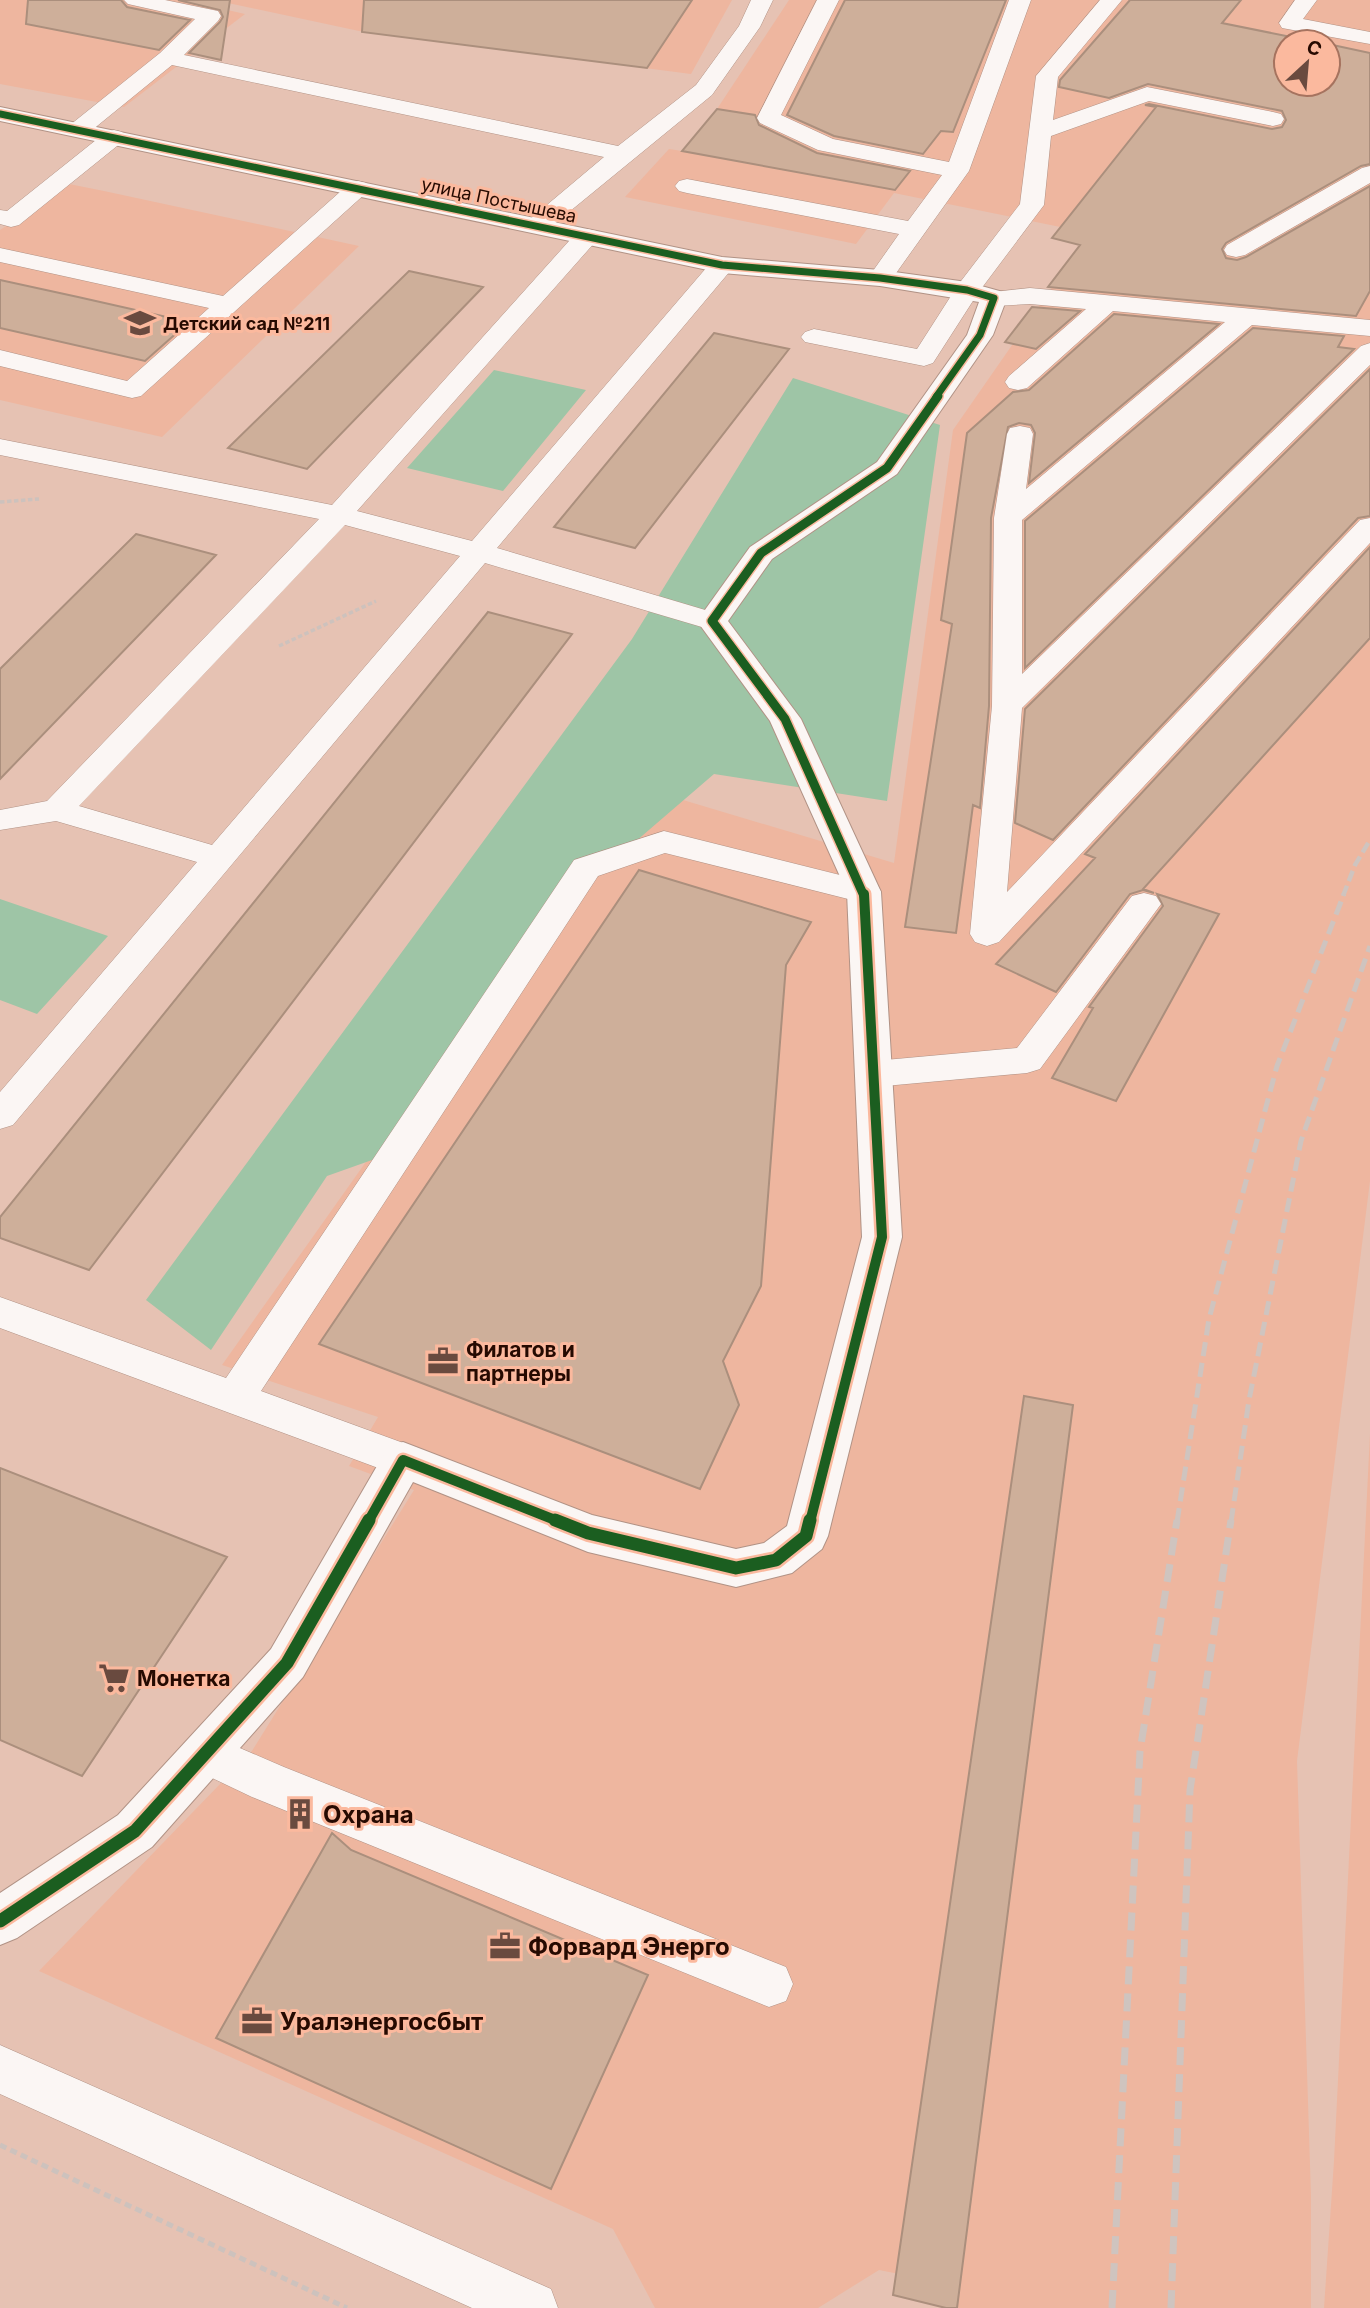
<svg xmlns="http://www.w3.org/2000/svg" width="1370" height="2308" font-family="Inter,sans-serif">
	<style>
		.built { fill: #eeb69f; fill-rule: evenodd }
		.green { fill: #9ec5a6 }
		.building { fill: #ceaf9a; stroke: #ab8f7d; stroke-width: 2 }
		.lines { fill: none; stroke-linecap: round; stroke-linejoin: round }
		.service-casing { stroke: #b19285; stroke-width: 1 }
		.minor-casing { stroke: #b19285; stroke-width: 2 }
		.path-far1 { stroke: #cdc2bd; stroke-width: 3.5; stroke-dasharray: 4.5 2.5; stroke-linecap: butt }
		.path { stroke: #cdc2bd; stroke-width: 5; stroke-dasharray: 7 4.5; stroke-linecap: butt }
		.service { fill: #fbf6f4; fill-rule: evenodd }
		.minor { fill: #fbf6f4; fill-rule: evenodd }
		.rail-far2 { stroke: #cfc4bf; stroke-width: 4.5; stroke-dasharray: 11 5; stroke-linecap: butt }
		.rail-far1 { stroke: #cfc4bf; stroke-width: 5; stroke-dasharray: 14 7; stroke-linecap: butt }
		.rail { stroke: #cfc4bf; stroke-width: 7; stroke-dasharray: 18 9; stroke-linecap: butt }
		.cycleway-far3-casing { stroke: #fbb99e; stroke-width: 10 }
		.cycleway-far2-casing { stroke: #fbb99e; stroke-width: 12 }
		.cycleway-far1-casing { stroke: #fbb99e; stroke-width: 15 }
		.cycleway-casing { stroke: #fbb99e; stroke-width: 18 }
		.cycleway-far3 { stroke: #1b5e20; stroke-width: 7 }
		.cycleway-far2 { stroke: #1b5e20; stroke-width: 9 }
		.cycleway-far1 { stroke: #1b5e20; stroke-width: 10 }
		.cycleway { stroke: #1b5e20; stroke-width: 13 }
		.labels { text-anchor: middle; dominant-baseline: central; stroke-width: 6; stroke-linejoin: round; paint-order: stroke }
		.far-street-label { font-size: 18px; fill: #260a01; stroke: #fbb99e }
		.far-poi-label { font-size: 18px; font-weight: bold; fill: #260a01; stroke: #fbb99e; text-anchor: start }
		.poi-label { font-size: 21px; font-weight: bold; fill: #260a01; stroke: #fbb99e; text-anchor: start }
		.near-poi-label { font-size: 24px; font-weight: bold; fill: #260a01; stroke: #fbb99e; text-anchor: start }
	</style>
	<rect width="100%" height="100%" fill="#e6c2b3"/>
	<path class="built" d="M0 0H184L245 14 124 107 0 84Z
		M214 0H732L691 74 359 31Z
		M789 0H1370V1181L1297 1761 1311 2195V2308H943L940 2282 879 2270 818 2308H655L613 2229 39 1971 252 1751 414 1490 349 1466 378 1417 222 1365 633 785 894 863 953 430 1090 233 894 193 856 244 625 197 669 149 682 151 717 109ZM1286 42H1328V84H1286Z
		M69 184 104 191 359 246 162 437 0 400V230Z
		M1370 1434V2308H1324L1334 2161Z"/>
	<path class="green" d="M494 370 586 390 503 491 407 468Z
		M793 378 940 425 887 801 714 774 578 891 417 1144 327 1176 211 1350 146 1300 632 639Z
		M0 899 108 936 37 1014 0 1000Z"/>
	<path class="building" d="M28 0H121L127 7 190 20 159 50 26 24Z
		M178 0H230L221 60 189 53 220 22 223 17 220 10Z
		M364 0H692L647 68 362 32Z
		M845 0H1006L953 132 941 131 923 154 834 136 787 115Z
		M1130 0H1241L1222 23 1316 42H1286V84H1328V44L1370 53V164L1361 166 1226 243 1222 249 1226 258 1237 260 1246 257 1370 186V291L1356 316 1048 287 1080 245 1052 238 1156 107 1145 105 1149 104 1272 129 1282 127 1286 120 1282 111 1148 84 1109 98 1059 87 1060 80Z
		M717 109 755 115 759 125 817 153 910 171 895 190 682 151Z
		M409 271 483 287 307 469 228 448Z
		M0 280 78 297 189 322 145 361 0 328Z
		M1032 307 1080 311 1036 349 1005 342Z
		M1114 314 1219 324 1029 483 1035 433 1031 425 1019 423 1008 427 991 518 989 706 980 808 973 805 956 933 905 927 952 624 941 620 967 433 1013 392 1029 390Z
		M1253 328 1344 336 1338 347 1354 349 1025 668V521Z
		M714 333 789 349 635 548 554 527Z
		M1370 369V516L1358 518 1053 840 1015 823 1025 709Z
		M136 534 216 555 0 779V669Z
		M1370 547V638L1143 889 1154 893 1143 890 1130 894 1056 992 996 964 1095 858 1085 854Z
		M488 612 572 634 89 1270 0 1238V1217Z
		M639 870 811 922 786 965 761 1286 723 1361 739 1405 700 1489 319 1344Z
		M1157 894 1219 914 1116 1101 1052 1078 1093 1008 1089 1007 1163 906Z
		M1024 1396 1073 1405 957 2308H946L893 2295Z
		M0 1468 227 1557 82 1776 0 1740Z
		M332 1833 351 1850 648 1975 551 2189 216 2038Z"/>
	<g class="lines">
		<defs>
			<path id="service" d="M124 0H165L218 11 221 16 218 21 184 55 618 146 696 85 739 26 751 0H773L760 27 712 95 547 230 538 232 529 230 526 225 529 220 604 157 172 65 86 135H70L67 130 70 125 160 53 195 19 128 4Z
				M817 0H839L781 115 833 139 949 162 1009 0H1031L969 171 889 283 880 285 871 283 868 278 899 234 687 193 679 191 675 186 679 181 687 179 908 221 942 175 818 150 760 123 757 118Z
				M1100 0H1122L1058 77 1053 120 1147 87 1273 112 1281 114 1284 119 1281 124 1273 126 1149 101 1051 136 1044 205 978 293 933 363 924 366 805 342 801 337 805 332 814 329 917 349 958 285 1020 204 1036 76Z
				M1295 0H1317L1303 19 1370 32V44L1282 28 1279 23Z
				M114 130 122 132 125 137 122 142 19 225 11 227 0 224V210L7 211 106 132Z
				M1370 166V183L1245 255 1236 257 1227 255 1224 250 1227 245 1362 168Z
				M358 181 366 183 370 188 366 193 141 396 132 398 0 366V350L127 381 209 308 0 262V248L223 296 350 183Z
				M587 229 596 231 599 236 596 241 357 511 472 541 713 260 722 258 731 260 734 265 731 270 497 548 722 615 727 621 722 627 712 630 485 563 13 1125 0 1129V1092L197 862 56 821 0 830V810L47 801 319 519 0 455V439L332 505 578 231ZM345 525 460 556 212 845 79 806Z
				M1030 288 1370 320V336L1252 325 1022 520V674L1361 346 1370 343V365L1022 708 1007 892 1360 520 1370 518V543L999 942 987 946 975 942 970 934 992 706 994 518 1007 434 1010 428 1020 426 1030 428 1033 434 1026 489 1225 322 1113 311 1027 388 1018 390 1009 388 1005 382 1009 376 1086 309 1030 304 994 306 985 303 981 298 985 293Z
				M664 831 876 884 881 892 876 900 864 903 665 853 598 876 261 1391 417 1448 423 1460 417 1472 403 1477 389 1472 0 1328V1297L226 1378 574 860Z
				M1144 893 1156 896 1161 904 1040 1069 1027 1073 874 1087 861 1083 856 1074 861 1065 874 1061 1017 1048 1132 896Z
				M205 1733 284 1767 786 1967 793 1984 786 2001 769 2007 252 1797 189 1767 183 1753 189 1739Z
				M0 2045 551 2289 558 2308H472L0 2094Z"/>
			<path id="minor" d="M0 107 722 257 880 270 967 282 1003 292 1007 298 993 335 897 474 772 559 728 621 801 719 881 892 902 1237 828 1536 822 1549 792 1573 736 1587 588 1552 413 1482 303 1677 152 1847 17 1938 0 1945V1893L118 1815 271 1649 388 1447 403 1442 592 1515 736 1549 764 1543 787 1526 862 1237 847 892 770 721 697 621 750 547 877 462 967 335 979 302 880 286 722 273 0 121Z"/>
		</defs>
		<use href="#service" class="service-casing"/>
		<use href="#minor" class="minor-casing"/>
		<path class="path-far1" d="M0 502 39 499
			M279 646 376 601"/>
		<path class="path" d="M0 2145 347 2308"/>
		<use href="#service" class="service"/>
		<use href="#minor" class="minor"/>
		<path class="rail-far2" d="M1343 896 1355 865 1370 840"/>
		<path class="rail-far1" d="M1177 1522 1209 1319 1277 1066 1344 894
			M1231 1522 1249 1400 1301 1141 1370 946"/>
		<path class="rail" d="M1112 2308 1140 1751 1177 1520
			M1171 2308 1190 1790 1231 1520"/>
		<defs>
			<path id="cycleway-far3" d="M0 114 722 265 880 278 967 290 994 298 980 335 936 397"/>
			<path id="cycleway-far2" d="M864 896 785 719 712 621 761 553 887 468 938 396"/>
			<path id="cycleway-far1" d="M368 1522 403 1460 560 1522
				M810 1522 882 1237 864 894"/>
			<path id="cycleway" d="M555 1520 588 1533 736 1568 776 1560 806 1536 810 1520
				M0 1921 135 1831 287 1663 369 1520"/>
		</defs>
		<use href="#cycleway-far3" class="cycleway-far3-casing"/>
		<use href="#cycleway-far2" class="cycleway-far2-casing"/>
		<use href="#cycleway-far1" class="cycleway-far1-casing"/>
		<use href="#cycleway" class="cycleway-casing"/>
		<use href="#cycleway-far3" class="cycleway-far3"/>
		<use href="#cycleway-far2" class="cycleway-far2"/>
		<use href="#cycleway-far1" class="cycleway-far1"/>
		<use href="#cycleway" class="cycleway"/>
	</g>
	<defs>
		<symbol id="school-bare" viewBox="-9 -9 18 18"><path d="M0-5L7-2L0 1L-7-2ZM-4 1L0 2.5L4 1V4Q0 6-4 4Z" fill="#694a3f" stroke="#fbb99e" stroke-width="2.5" paint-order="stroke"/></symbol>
		<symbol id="office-bare" viewBox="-9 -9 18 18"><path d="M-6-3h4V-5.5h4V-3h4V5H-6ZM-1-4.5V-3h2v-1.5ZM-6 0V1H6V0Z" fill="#694a3f" stroke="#fbb99e" stroke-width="2.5" paint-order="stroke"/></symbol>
		<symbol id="supermarket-bare" viewBox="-9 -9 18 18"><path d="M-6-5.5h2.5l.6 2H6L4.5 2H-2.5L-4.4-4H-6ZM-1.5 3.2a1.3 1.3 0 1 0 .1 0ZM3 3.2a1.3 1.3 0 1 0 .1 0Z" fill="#694a3f" stroke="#fbb99e" stroke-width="2.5" paint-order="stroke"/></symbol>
		<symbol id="building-bare" viewBox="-9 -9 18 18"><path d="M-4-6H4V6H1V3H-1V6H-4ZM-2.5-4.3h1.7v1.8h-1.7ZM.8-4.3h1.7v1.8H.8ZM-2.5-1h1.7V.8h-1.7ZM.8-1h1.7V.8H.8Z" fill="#694a3f" stroke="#fbb99e" stroke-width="2.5" paint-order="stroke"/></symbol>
	</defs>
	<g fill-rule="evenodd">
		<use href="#school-bare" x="118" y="301" width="44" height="44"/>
		<use href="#office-bare" x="421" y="1339" width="44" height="44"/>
		<use href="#supermarket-bare" x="92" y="1656" width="44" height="44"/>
		<use href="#building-bare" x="278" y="1792" width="44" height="44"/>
		<use href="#office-bare" x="483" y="1924" width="44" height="44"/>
		<use href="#office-bare" x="235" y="1999" width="44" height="44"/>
	</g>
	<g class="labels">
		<g class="far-street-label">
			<text transform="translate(499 200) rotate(12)">улица Постышева</text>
		</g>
		<g class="far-poi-label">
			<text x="163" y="323">Детский сад №211</text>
		</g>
		<g class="poi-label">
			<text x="466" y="1349">Филатов и<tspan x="466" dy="24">партнеры</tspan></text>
			<text x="137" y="1678">Монетка</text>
		</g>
		<g class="near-poi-label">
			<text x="323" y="1814">Охрана</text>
			<text x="528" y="1946">Форвард Энерго</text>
			<text x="280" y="2021">Уралэнергосбыт</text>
		</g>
	</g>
	<g transform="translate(1307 63) rotate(26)"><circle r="33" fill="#fbb99e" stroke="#a6735f" stroke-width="2"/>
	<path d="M0-5L12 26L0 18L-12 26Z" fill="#694a3f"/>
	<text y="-10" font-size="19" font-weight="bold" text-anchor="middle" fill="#260a01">С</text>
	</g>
</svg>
